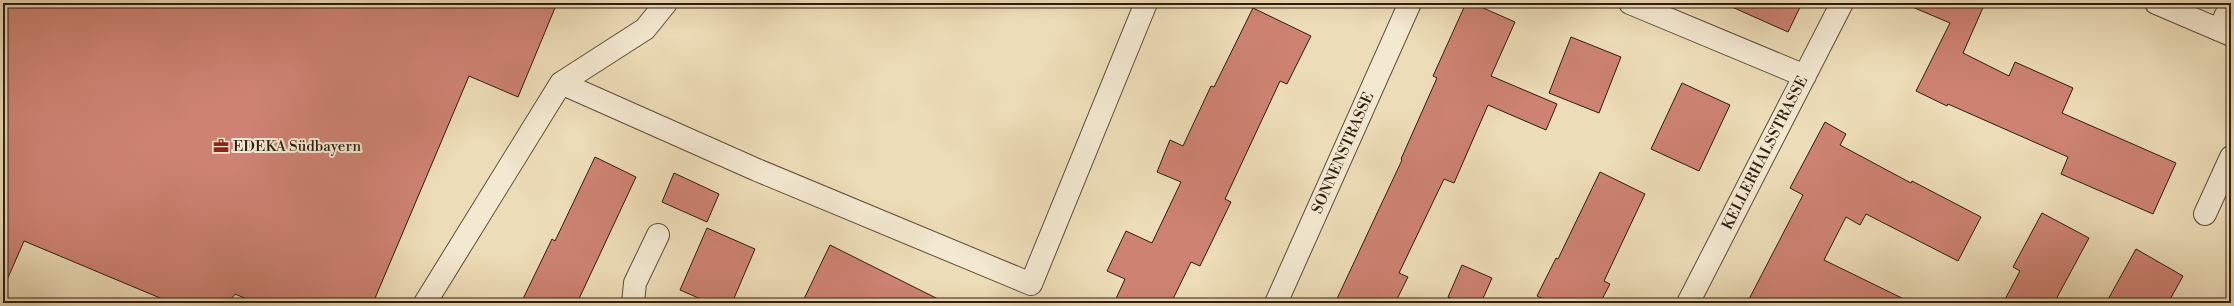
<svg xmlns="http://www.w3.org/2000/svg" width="2234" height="306" font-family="'Libre Bodoni',serif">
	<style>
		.building { fill: #cd8272; stroke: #2e1d0e }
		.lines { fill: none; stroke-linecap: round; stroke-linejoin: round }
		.minor-casing { stroke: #5e4d38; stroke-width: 24 }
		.minor { stroke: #f3e8d0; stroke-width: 22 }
		.labels { text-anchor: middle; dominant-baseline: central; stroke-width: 4; stroke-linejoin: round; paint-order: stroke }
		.poi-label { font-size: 15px; fill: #2e1d0e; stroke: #f3e8d0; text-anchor: start }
		.street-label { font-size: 15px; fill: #2e1d0e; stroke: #f3e8d0 }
	</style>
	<rect width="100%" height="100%" fill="#ecdcb7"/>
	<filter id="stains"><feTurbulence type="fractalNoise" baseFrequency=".005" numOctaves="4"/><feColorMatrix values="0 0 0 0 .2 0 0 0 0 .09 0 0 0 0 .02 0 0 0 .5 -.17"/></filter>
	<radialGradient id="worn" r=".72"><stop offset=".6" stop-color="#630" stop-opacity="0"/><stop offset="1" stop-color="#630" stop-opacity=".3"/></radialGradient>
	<path class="building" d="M3 3H557L518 97 469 76 373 303H256L235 294 228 303H172L24 241 3 289Z
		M1466 3H1472L1515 22 1491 76 1557 104 1546 130 1488 105 1454 183 1444 179 1399 273 1408 277 1395 303H1335L1402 160 1401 159 1437 78 1433 76Z
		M1723 3H1802L1788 32Z
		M1903 3H1985L1963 53 2009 76 2015 62 2073 88 2062 113 2176 163 2153 214 2061 174 2068 157 1948 104 1947 106 1916 91 1950 23Z
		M1253 8 1311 36 1287 84 1280 81 1225 199 1231 202 1200 266 1191 262 1171 303H1114L1125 279 1107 271 1126 231 1152 243 1181 182 1157 172 1170 140 1183 146 1211 86 1214 87Z
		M1571 37 1621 57 1599 113 1549 93Z
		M1682 83 1730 105 1699 171 1651 149Z
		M1825 122 1846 134 1840 145 1911 183 1912 181 1981 217 1958 261 1866 214 1860 225 1846 217 1824 260 1912 303H1747L1803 195 1790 188Z
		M595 157 636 177 577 303H521L552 239 555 241Z
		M1600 172 1645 194 1604 281 1610 284 1600 303H1551L1537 296 1556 258 1558 259Z
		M674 173 719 194 707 222 662 202Z
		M2042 213 2089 238 2054 303H2003L2020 271 2013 267Z
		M707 228 755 249 732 303H710L680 290Z
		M830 245 946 303H802Z
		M2136 249 2183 276 2168 303H2106Z
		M1462 265 1492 278 1481 303H1463L1448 297Z"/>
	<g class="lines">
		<defs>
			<path id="minor" d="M1630 3 1805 76
				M2156 3 2231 35
				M2219 30 2231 4
				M561 83 757 170 1031 284 1146 3
				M2205 214 2231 157
				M425 303 561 83 645 29 666 3
				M633 303 635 283 658 235
				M1276 303 1410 3
				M1688 303 1842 3"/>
		</defs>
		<use href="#minor" class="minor-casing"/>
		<use href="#minor" class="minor"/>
	</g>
	<defs>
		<symbol id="office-bare" viewBox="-9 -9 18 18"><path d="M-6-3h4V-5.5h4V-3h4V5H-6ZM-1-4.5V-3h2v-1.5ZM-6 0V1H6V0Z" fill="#8f2418" stroke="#f3e8d0" stroke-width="2.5" paint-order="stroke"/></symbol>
	</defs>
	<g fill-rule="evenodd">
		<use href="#office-bare" x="210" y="135" width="22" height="22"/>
	</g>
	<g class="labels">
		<g class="poi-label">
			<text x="233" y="146">EDEKA Südbayern</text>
		</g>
		<g class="street-label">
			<text transform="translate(1343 153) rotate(-66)">SONNENSTRASSE</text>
			<text transform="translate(1765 153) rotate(-63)">KELLERHALSSTRASSE</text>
		</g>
	</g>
	<rect width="2234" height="306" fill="none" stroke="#ecdcb7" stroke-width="16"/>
	<rect x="4" y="4" width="2226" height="298" fill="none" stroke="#2e1d0e" stroke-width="2"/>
	<rect x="8" y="8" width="2218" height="290" fill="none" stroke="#2e1d0e"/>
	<rect width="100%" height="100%" filter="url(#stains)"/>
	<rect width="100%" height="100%" fill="url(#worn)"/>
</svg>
